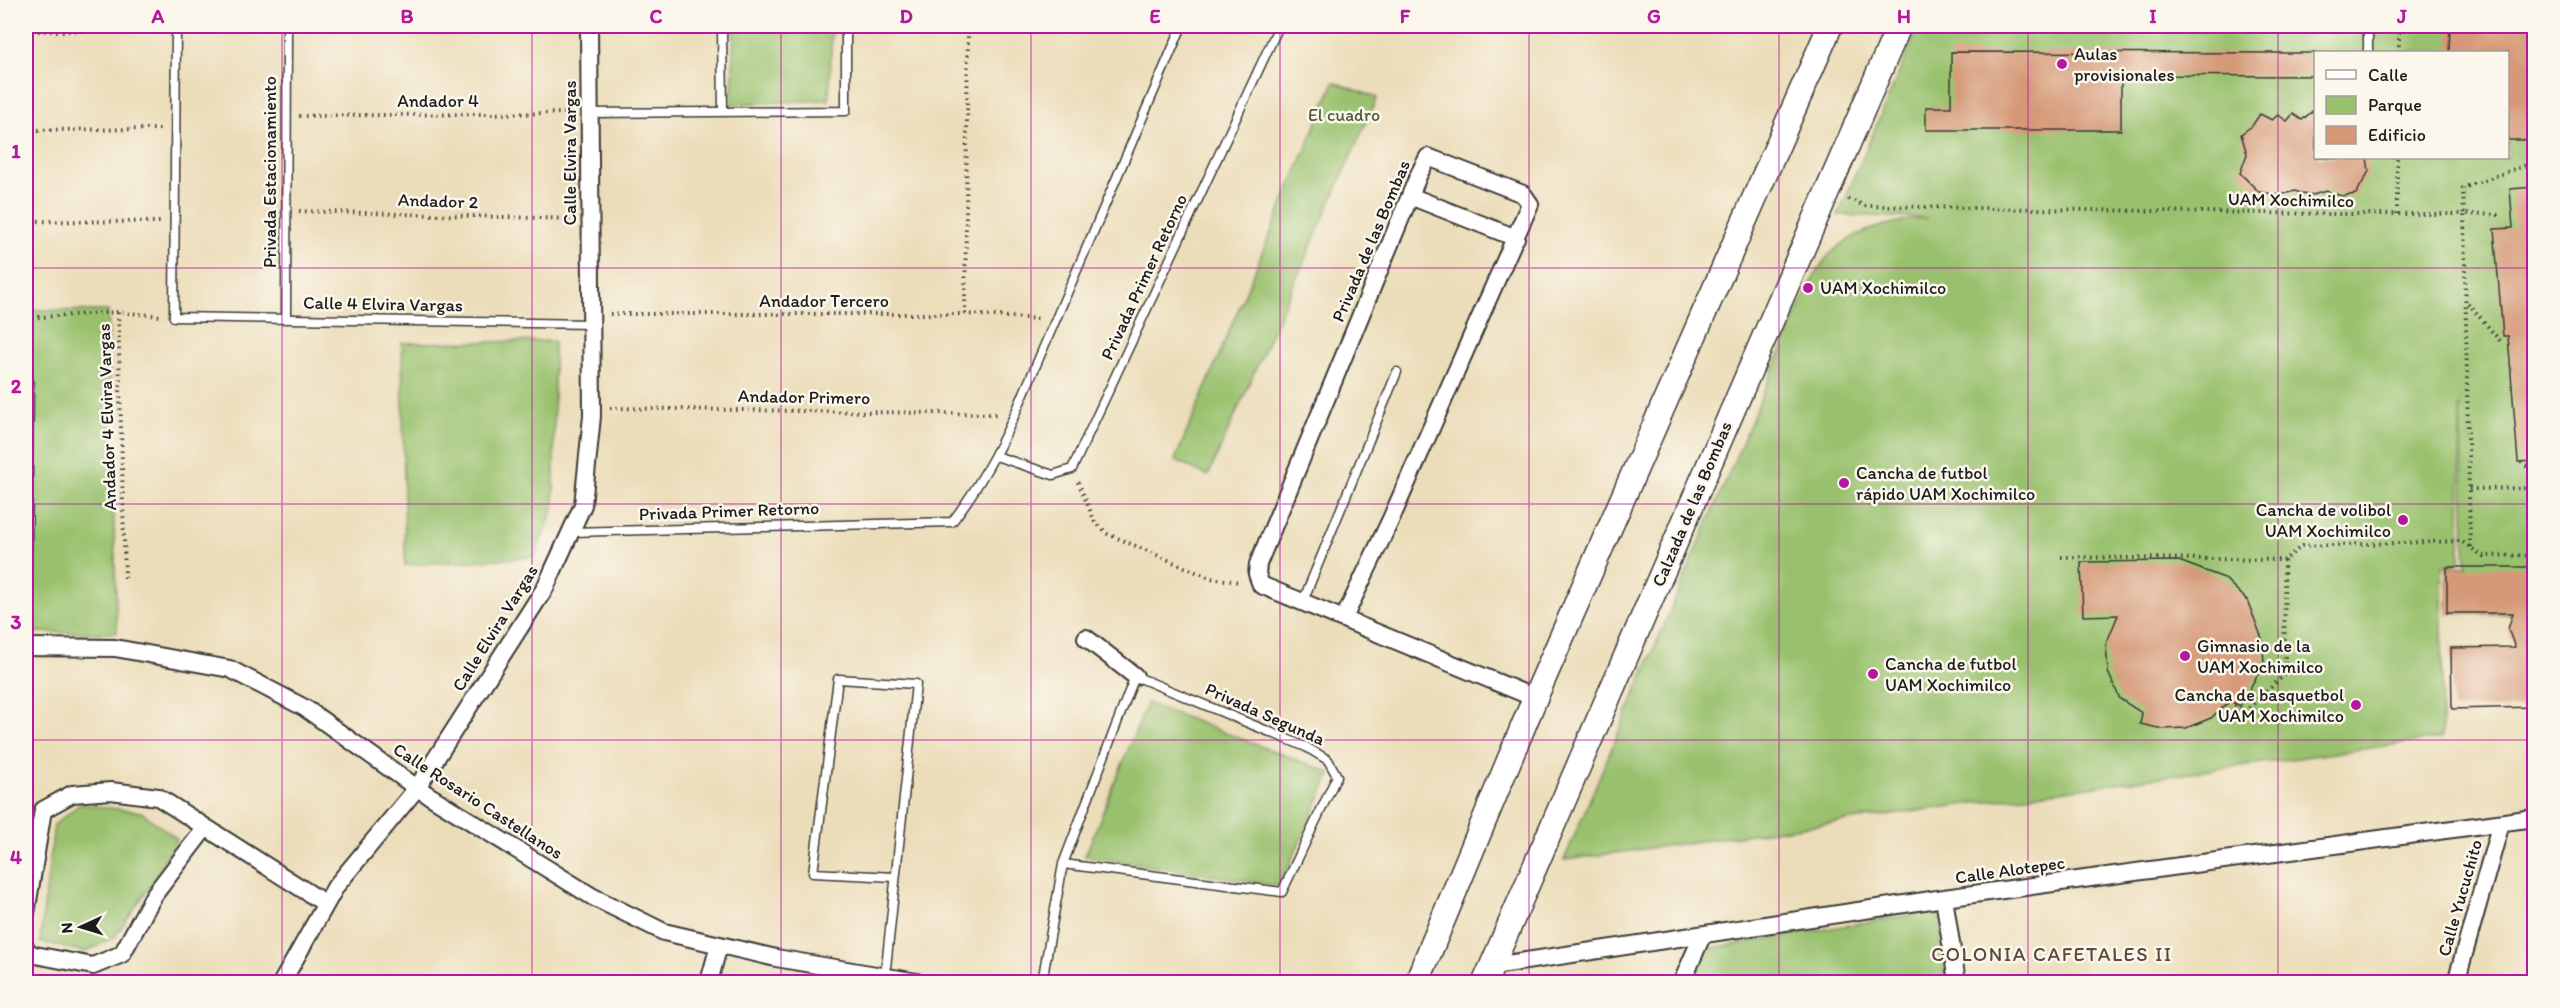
<svg xmlns="http://www.w3.org/2000/svg" width="2560" height="1008" font-family="Itim,sans-serif">
	<style>
		.green { fill: #99c16d; stroke: #5a6e44; stroke-width: 1.5; fill-rule: evenodd }
		.building { fill: #d59977 }
		.lines { fill: none; stroke-linecap: round; stroke-linejoin: round }
		.lane-casing { stroke: #3b3934; stroke-width: 11 }
		.street-casing { stroke: #3b3934; stroke-width: 20 }
		.secondary-casing { stroke: #3b3934; stroke-width: 27 }
		.path { stroke: #3b3934; stroke-width: 4; stroke-dasharray: 1.5 4.5; stroke-linecap: butt }
		.lane { stroke: #fff; stroke-width: 8 }
		.street { stroke: #fff; stroke-width: 16 }
		.secondary { stroke: #fff; stroke-width: 24 }
		.grid { fill: none; stroke: #b5179e; stroke-width: 1.5; stroke-opacity: 0.55 }
		.poi-dot { fill: #b5179e; stroke: #fbf7ec; stroke-width: 2 }
		.labels { text-anchor: middle; dominant-baseline: central; stroke-width: 5; stroke-linejoin: round; paint-order: stroke }
		.poi-label { font-size: 18px; fill: #1c1c1c; stroke: #fbf7ec; text-anchor: start }
		.street-label { font-size: 18px; fill: #1c1c1c; stroke: #fbf7ec }
		.park-label { font-size: 18px; fill: #4e5e3c; stroke: #fbf7ec }
		.neighbourhood-label { font-size: 20px; letter-spacing: 1.5px; fill: #5d483c; stroke: #fbf7ec }
		.neatline { fill: none; stroke: #b5179e; stroke-width: 2 }
		.grid-label { font-size: 20px; text-anchor: middle; font-weight: bold; fill: #b5179e }
	</style>
	<rect width="100%" height="100%" fill="#fbf7ec"/>
	<filter id="ink" filterUnits="userSpaceOnUse"><feTurbulence type="fractalNoise" baseFrequency=".0167" numOctaves="2"/><feDisplacementMap in="SourceGraphic" scale="12" xChannelSelector="R" yChannelSelector="G"/><feConvolveMatrix kernelMatrix="1 2 1 2 8 2 1 2 1" color-interpolation-filters="sRGB"/></filter>
	<filter id="wash" filterUnits="userSpaceOnUse"><feTurbulence type="fractalNoise" baseFrequency=".008" numOctaves="4" result="noise"/><feDisplacementMap in="SourceGraphic" scale="24" xChannelSelector="R" yChannelSelector="G"/><feGaussianBlur stdDeviation="1.35" result="paint"/><feColorMatrix in="noise" values="0 0 0 0 0 0 0 0 0 0 0 0 0 0 0 0 0 1.4 0 .05"/><feComposite in="paint" operator="in"/></filter>
	<g filter="url(#wash)">
		<rect width="100%" height="100%" fill="#ecddba"/>
		<path class="green" d="M734 26H832L829 100 732 104Z
			M1919 26H2534V615L2447 613V567L2466 566 2460 405V562L2442 566V738L1564 860 1808 288C1814 276 1821 263 1831 253 1855 229 1894 221 1927 218L1838 215ZM2316 52H2508V158H2316Z
			M1334 82 1377 98 1208 476 1175 460Z
			M26 310 108 311 117 633 26 632Z
			M554 341V507L535 557 405 565 402 343Z
			M1147 703 1331 773 1280 886 1085 856Z
			M80 804 141 812 177 839 150 886 115 937 85 952 40 942 54 825Z
			M1939 910 1945 982H1692L1706 949Z"/>
		<g id="blocks">
			<path class="building" d="M2450 26H2535V140H2508V52H2449Z
				M1951 52 2316 53V76L2121 75V130H1926V107H1951Z
				M2316 108V158H2367L2369 171 2356 194 2342 196 2326 191 2309 196 2295 191 2280 195 2259 192 2240 173 2247 154 2241 134 2252 126 2260 114 2272 120 2278 115 2287 121 2293 114 2302 120Z
				M2535 187V461L2518 462 2508 336H2503L2494 229 2513 228 2510 189Z
				M2179 561 2224 578 2247 600 2263 641 2264 668 2258 674 2240 706 2230 701 2211 718 2186 728 2163 729 2140 724 2142 713 2120 699 2108 672 2106 644 2118 615 2083 616 2081 562Z
				M2447 567H2535V707L2452 709 2451 648 2515 647 2508 629 2513 613H2447Z"/>
		</g>
	</g>
	<g filter="url(#ink)">
		<use href="#blocks" fill-opacity="0" stroke="#3b3934" stroke-width="1.5"/>
		<g class="lines">
			<defs>
				<path id="lane" d="M176 26 174 317 591 324
					M722 26 723 112
					M2368 52V26
					M590 113 846 111V26
					M286 319 287 26
					M996 456 1053 475 1072 469 1279 26
					M571 532 952 522C978 488 998 452 1015 414L1182 26
					M1303 601 1397 372
					M26 647 29 383
					M885 977 916 684 838 679 813 873 895 877
					M1042 982 1063 864 1135 676 1306 747 1328 760 1337 776 1282 892 1063 864"/>
				<path id="street" d="M1410 196 1516 238
					M1344 618 1391 519 1530 204 1523 194 1428 157 1419 174 1258 564 1257 574 1261 585 1535 698
					M1086 638 1135 676
					M26 647 115 648 230 669 305 708 417 788 593 897 664 932 776 958 917 982
					M1944 898 1957 982
					M26 913 43 810 72 794 111 791 158 797 326 904
					M26 948 30 954 93 966 122 954 154 895 205 828
					M1493 966 1944 898 2534 818
					M282 982 336 886 417 788 545 588 583 505 592 416 589 26
					M709 982 719 945
					M1682 982 1702 936
					M2456 982 2501 823"/>
				<path id="secondary" d="M1417 982 1535 698 1830 26
					M1485 982 1899 26"/>
			</defs>
			<use href="#lane" class="lane-casing"/>
			<use href="#street" class="street-casing"/>
			<use href="#secondary" class="secondary-casing"/>
			<path class="path" d="M26 31H163
				M2399 52V26
				M299 116 571 113
				M26 130 163 129
				M1848 199 1866 206 2318 214H2464L2463 188 2534 162
				M299 211 574 219
				M2397 214V158
				M26 221 163 222
				M2468 303 2501 342
				M610 314H965L1040 319
				M965 314 968 26
				M26 318 118 312
				M610 408 999 414
				M2521 462 2534 472
				M1078 482 1095 522 1108 534 1210 578 1240 582
				M2469 489 2534 488
				M2470 547 2464 214 2500 215
				M2061 557 2284 560
				M125 578 118 312 161 316
				M2230 701 2245 712 2285 674 2284 560 2302 546 2461 541 2483 556 2534 555"/>
			<use href="#lane" class="lane"/>
			<use href="#street" class="street"/>
			<use href="#secondary" class="secondary"/>
		</g>
	</g>
	<path class="grid" d="M282 26V982M532 26V982M781 26V982M1031 26V982M1280 26V982M1529 26V982M1779 26V982M2028 26V982M2278 26V982M26 268H2534M26 504H2534M26 740H2534"/>
	<g class="poi-dot">
		<circle cx="2062" cy="64" r="6"/>
		<circle cx="1808" cy="288" r="6"/>
		<circle cx="1844" cy="483" r="6"/>
		<circle cx="2403" cy="520" r="6"/>
		<circle cx="2185" cy="656" r="6"/>
		<circle cx="1873" cy="674" r="6"/>
		<circle cx="2356" cy="705" r="6"/>
	</g>
	<g class="labels">
		<g class="poi-label">
			<text x="2074" y="54">Aulas<tspan x="2074" dy="21">provisionales</tspan></text>
			<text x="1820" y="288">UAM Xochimilco</text>
			<text x="1856" y="473">Cancha de futbol<tspan x="1856" dy="21">rápido UAM Xochimilco</tspan></text>
			<text x="2391" y="510" text-anchor="end">Cancha de volibol<tspan x="2391" dy="21">UAM Xochimilco</tspan></text>
			<text x="2197" y="646">Gimnasio de la<tspan x="2197" dy="21">UAM Xochimilco</tspan></text>
			<text x="1885" y="664">Cancha de futbol<tspan x="1885" dy="21">UAM Xochimilco</tspan></text>
			<text x="2344" y="695" text-anchor="end">Cancha de basquetbol<tspan x="2344" dy="21">UAM Xochimilco</tspan></text>
		</g>
		<g class="street-label">
			<text x="438" y="101">Andador 4</text>
			<text transform="translate(570 153) rotate(-90)">Calle Elvira Vargas</text>
			<text transform="translate(270 172) rotate(-90)">Privada Estacionamiento</text>
			<text transform="translate(2291 200) rotate(1)">UAM Xochimilco</text>
			<text transform="translate(438 201) rotate(2)">Andador 2</text>
			<text transform="translate(1371 241) rotate(-67)">Privada de las Bombas</text>
			<text transform="translate(1144 277) rotate(-65)">Privada Primer Retorno</text>
			<text x="824" y="301">Andador Tercero</text>
			<text transform="translate(383 304) rotate(1)">Calle 4 Elvira Vargas</text>
			<text transform="translate(804 397) rotate(1)">Andador Primero</text>
			<text transform="translate(107 417) rotate(-92)">Andador 4 Elvira Vargas</text>
			<text transform="translate(1692 504) rotate(-67)">Calzada de las Bombas</text>
			<text transform="translate(729 511) rotate(-2)">Privada Primer Retorno</text>
			<text transform="translate(495 628) rotate(-58)">Calle Elvira Vargas</text>
			<text transform="translate(1265 714) rotate(24)">Privada Segunda</text>
			<text transform="translate(478 801) rotate(33)">Calle Rosario Castellanos</text>
			<text transform="translate(2010 870) rotate(-8)">Calle Alotepec</text>
			<text transform="translate(2460 898) rotate(-74)">Calle Yucuchito</text>
		</g>
		<g class="park-label">
			<text x="1344" y="115">El cuadro</text>
		</g>
		<g class="neighbourhood-label">
			<text x="2052" y="954">COLONIA CAFETALES II</text>
		</g>
	</g>
	<rect width="2560" height="1008" fill="none" stroke="#fbf7ec" stroke-width="66"/>
	<rect x="2314" y="51" width="195" height="108" fill="#fbf7ec" stroke="#a29f99" stroke-width="1.5"/>
	<rect x="2326" y="70" width="30" height="9" fill="#ffffff" stroke="#a29f99" stroke-width="1.5"/>
	<text x="2368" y="81" font-size="18" fill="#1c1c1c">Calle</text>
	<rect x="2326" y="96" width="30" height="18" fill="#99c16d" stroke="#a29f99" stroke-width="1.5"/>
	<text x="2368" y="111" font-size="18" fill="#1c1c1c">Parque</text>
	<rect x="2326" y="126" width="30" height="18" fill="#d59977" stroke="#a29f99" stroke-width="1.5"/>
	<text x="2368" y="141" font-size="18" fill="#1c1c1c">Edificio</text>
	<g transform="translate(81 927) rotate(266)" stroke="#fbf7ec" stroke-width="4.5" paint-order="stroke">
	<path d="M0-4.5L10 22L0 15L-10 22Z" fill="#1c1c1c"/>
	<text y="-9" font-size="16" font-weight="bold" text-anchor="middle" fill="#1c1c1c">N</text>
	</g>
	<rect x="33" y="33" width="2494" height="942" class="neatline"/>
	<g class="grid-label">
		<text x="158" y="23">A</text>
		<text x="407" y="23">B</text>
		<text x="656" y="23">C</text>
		<text x="906" y="23">D</text>
		<text x="1155" y="23">E</text>
		<text x="1405" y="23">F</text>
		<text x="1654" y="23">G</text>
		<text x="1904" y="23">H</text>
		<text x="2153" y="23">I</text>
		<text x="2402" y="23">J</text>
		<text x="16" y="158">1</text>
		<text x="16" y="393">2</text>
		<text x="16" y="629">3</text>
		<text x="16" y="864">4</text>
	</g>
</svg>
